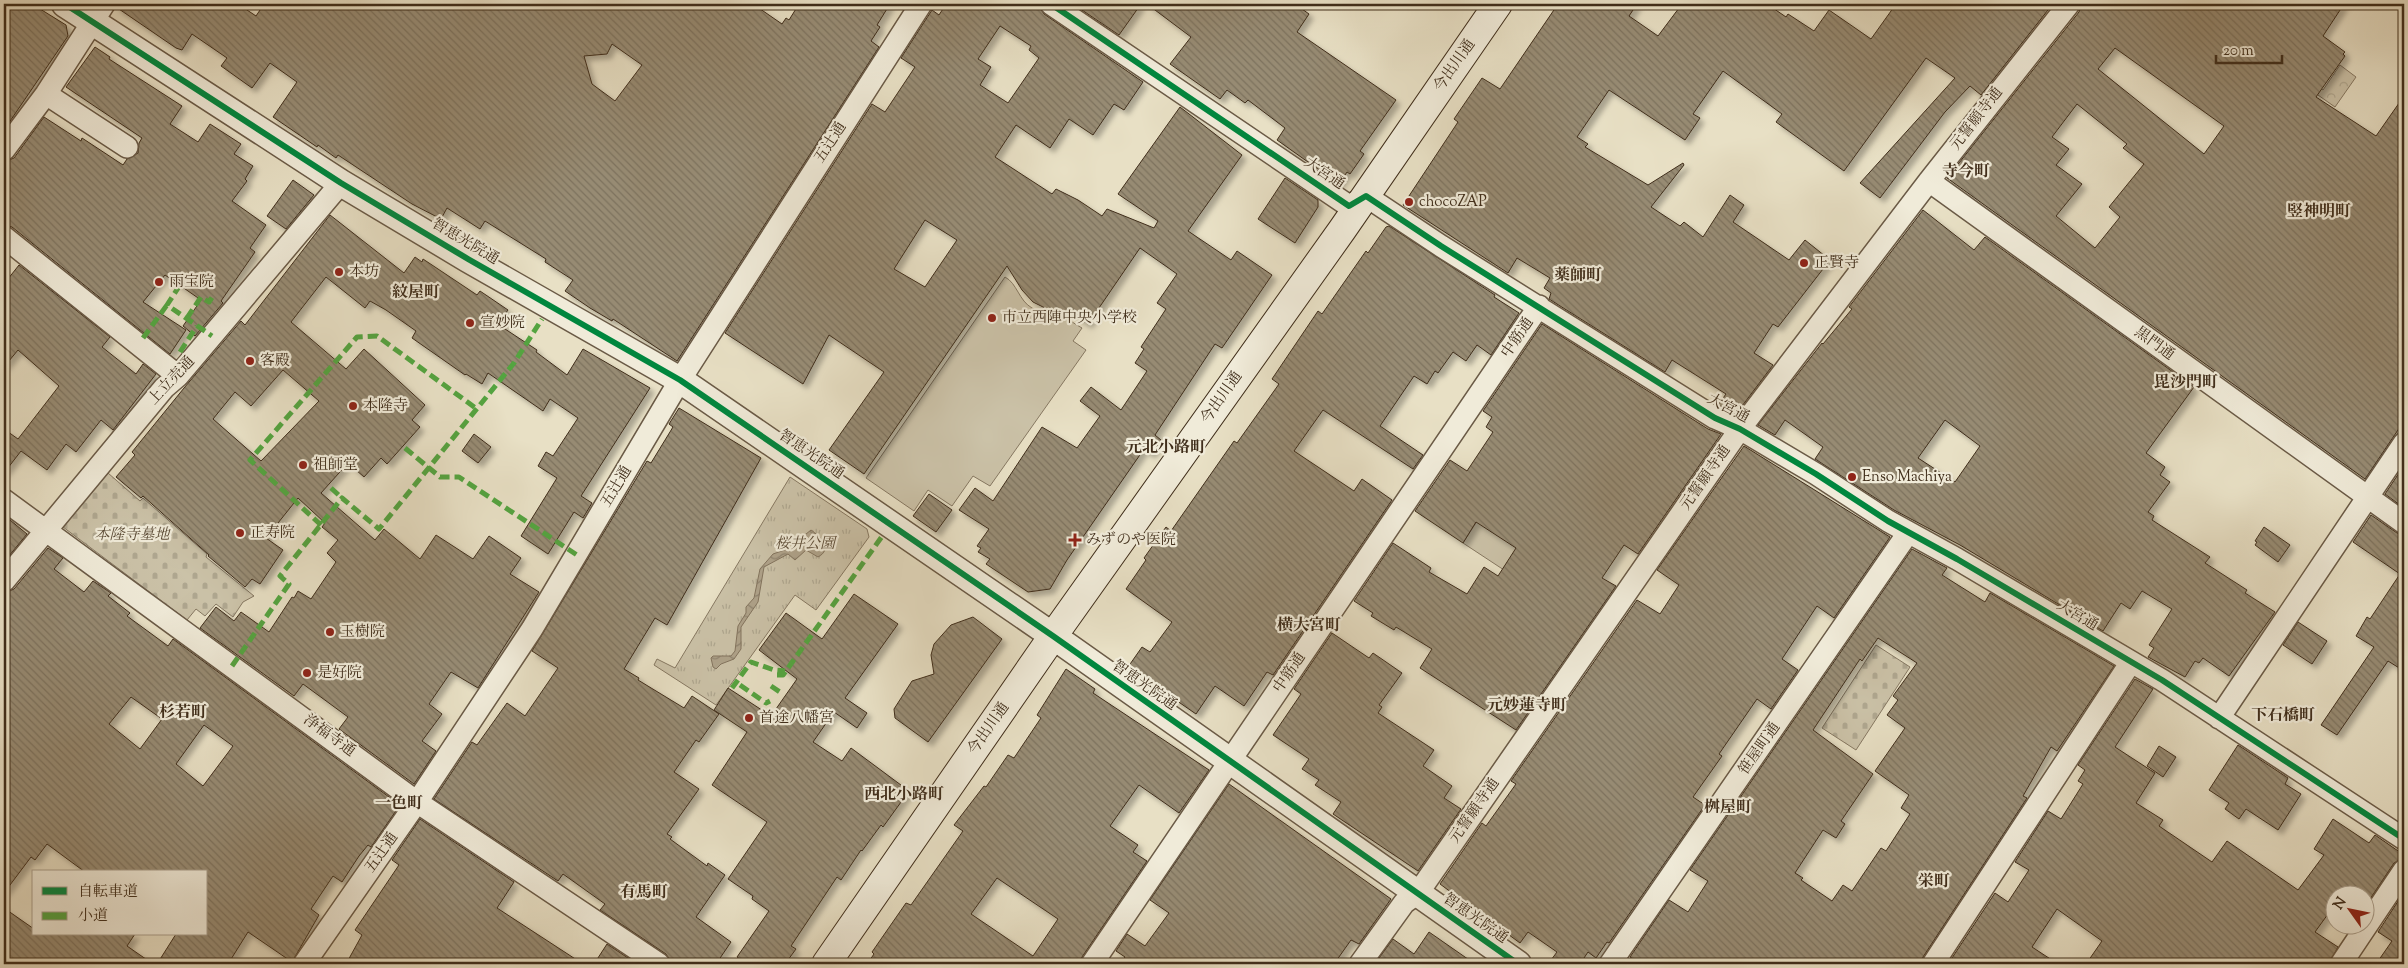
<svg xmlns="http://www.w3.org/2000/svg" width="2408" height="968" font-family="'Sorts Mill Goudy','Noto Serif JP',serif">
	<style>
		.green { fill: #cbc2a8; stroke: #867862 }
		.forest { fill: url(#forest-crowns); stroke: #867862 }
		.cemetery { fill: url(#cemetery-stones); stroke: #867862 }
		.park { fill: url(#park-tufts); stroke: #867862 }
		.water { fill: url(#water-waves); stroke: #83745e }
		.building { fill: url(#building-back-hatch); stroke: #402e1b; fill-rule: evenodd; filter: url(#shadow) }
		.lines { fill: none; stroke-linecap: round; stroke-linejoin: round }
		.minor-casing { stroke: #6a5a46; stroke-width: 24 }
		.tertiary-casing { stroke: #6a5a46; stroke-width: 29 }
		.secondary-casing { stroke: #402e1b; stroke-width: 30 }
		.minor { stroke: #f0ebd9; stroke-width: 21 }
		.tertiary { stroke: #f0ebd9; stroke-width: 26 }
		.secondary { stroke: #f0ebd9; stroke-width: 28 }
		.quiet { stroke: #54a440; stroke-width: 5; stroke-dasharray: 10 5; stroke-linecap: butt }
		.cycleway-casing { stroke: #f0ebd9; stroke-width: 9 }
		.cycleway { stroke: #00873e; stroke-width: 6 }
		.poi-dot { fill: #8f2418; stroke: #f0ebd9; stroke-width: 2 }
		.labels { text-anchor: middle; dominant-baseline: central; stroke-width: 4.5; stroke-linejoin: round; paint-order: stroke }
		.street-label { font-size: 15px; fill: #402e1b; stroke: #f0ebd9 }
		.poi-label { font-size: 15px; fill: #402e1b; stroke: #f0ebd9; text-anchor: start }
		.park-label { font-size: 15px; font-style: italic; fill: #5c4c37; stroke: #f0ebd9 }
		.neighbourhood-label { font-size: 16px; font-weight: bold; fill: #402e1b; stroke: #f0ebd9 }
	</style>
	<defs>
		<pattern id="forest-crowns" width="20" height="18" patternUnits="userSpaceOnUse" patternTransform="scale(1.25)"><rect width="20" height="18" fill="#cbc2a8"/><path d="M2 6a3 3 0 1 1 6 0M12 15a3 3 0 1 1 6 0" fill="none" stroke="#afa790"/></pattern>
		<pattern id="cemetery-stones" width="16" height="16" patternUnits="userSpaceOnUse" patternTransform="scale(1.25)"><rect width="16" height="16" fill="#cbc2a8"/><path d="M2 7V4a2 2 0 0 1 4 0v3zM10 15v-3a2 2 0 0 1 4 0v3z" fill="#afa790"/></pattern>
		<pattern id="park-tufts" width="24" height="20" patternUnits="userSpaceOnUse" patternTransform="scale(1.25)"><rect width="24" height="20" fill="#cbc2a8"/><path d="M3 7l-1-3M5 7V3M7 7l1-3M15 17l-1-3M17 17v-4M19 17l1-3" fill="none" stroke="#afa790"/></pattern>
		<pattern id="water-waves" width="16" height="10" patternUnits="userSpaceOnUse" patternTransform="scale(1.25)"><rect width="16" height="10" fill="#afa38b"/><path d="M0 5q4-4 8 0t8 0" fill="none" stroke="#908571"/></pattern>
		<pattern id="building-back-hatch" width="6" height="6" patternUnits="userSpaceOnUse" patternTransform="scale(1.25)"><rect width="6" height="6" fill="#978b73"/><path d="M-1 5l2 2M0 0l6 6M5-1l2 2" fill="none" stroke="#7d725e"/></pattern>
		<filter id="shadow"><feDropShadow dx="4.5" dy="4.5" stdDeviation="2.5" flood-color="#0004"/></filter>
	</defs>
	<rect width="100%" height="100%" fill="#e8e0c5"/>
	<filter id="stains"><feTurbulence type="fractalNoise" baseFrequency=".004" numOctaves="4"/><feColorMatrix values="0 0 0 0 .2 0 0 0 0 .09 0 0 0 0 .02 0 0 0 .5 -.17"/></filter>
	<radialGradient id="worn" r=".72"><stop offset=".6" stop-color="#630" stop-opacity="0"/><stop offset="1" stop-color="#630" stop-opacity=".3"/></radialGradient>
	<path class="green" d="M1005 277C1017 283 1019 301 1032 308 1041 314 1051 313 1062 317 1069 319 1076 325 1082 328L1073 341 1086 350 990 486 973 476 952 506 928 490 914 511 866 478Z
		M1486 507 1521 543 1504 570 1463 543Z"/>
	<path class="forest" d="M2340 65 2356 77 2335 107 2291 76 2307 79 2323 90Z"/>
	<path class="cemetery" d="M108 473 140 501 143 498 207 554 206 557 254 596 243 602 233 617 216 604 205 616 196 609 187 620 63 527Z
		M1876 645 1910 667 1856 750 1822 728Z"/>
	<path class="park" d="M790 477 867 529 869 537 816 610 795 595 716 705 654 665 657 659 675 668Z"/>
	<path class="water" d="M811 530C821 537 833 549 818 557L806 550 795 560 788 554 764 567 758 602 741 627V649L734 659 721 664 716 669 713 667 711 658 713 656H731L735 651 738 626 746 613V607L754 598 760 569 773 554 796 546 801 538Z"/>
	<path class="building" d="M4 4H32L66 25 68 36 4 130Z
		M116 4H238L256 16 264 4H753L782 24 786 18 789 20 799 4H890L877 25 880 27 871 41 879 47 677 361 613 319 612 321 590 308 565 291 573 280 545 262 546 259 485 221 480 229 447 208 441 219 412 204 338 155 336 158 318 145 317 147 273 117 297 82 270 63 252 88 221 66 227 58 192 34 182 50 176 48 116 7ZM612 44 642 65 615 101 592 84 584 56 607 54Z
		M946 4H1039L1044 14 1143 82 1124 110 1114 104 1093 135 1069 119 1050 148 1016 125 995 157 1052 194 1056 189 1078 200 1102 216 1107 209 1154 228 1158 221 1118 194 1180 107 1242 155 1188 231 1231 260 1237 251 1272 275 1222 348 1215 344 1155 435 1161 440 1151 454 1144 449 1067 560 1050 589 1028 592 986 564 990 559 978 552 981 548 977 546 989 529 959 510 975 488 993 501 1042 427 1077 448 1100 416 1080 401 1091 387 1121 410 1147 371 1135 363 1144 349 1141 347 1166 309 1157 303 1177 274 1140 248 1088 324 1069 312 1047 309 1033 302 1022 290 1007 266 864 474 829 450 884 372 829 335 803 384 725 333 872 104 885 112 915 67 901 58 932 10 939 15ZM1000 26 1031 46 1029 50 1039 58 1008 103 980 85 991 67 978 59ZM925 220 957 240 925 287 894 269Z
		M1073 4H1141L1119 35Z
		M1147 4H1295L1309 14 1297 32 1396 100 1360 151 1364 154 1350 174 1347 172 1339 184 1277 140 1285 128 1248 100 1245 103 1227 90 1220 99 1170 64 1191 37Z
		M1558 4H1637L1629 16 1658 36 1682 4H1767L1786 17 1788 14 1814 31 1829 10 1871 39 1896 4H2040L2048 10 1981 95 1970 86 1945 112 1880 198 1860 183 1955 78 1926 58 1844 171 1776 122 1782 114 1723 71 1693 114 1700 118 1685 140 1609 90 1577 137 1588 144 1585 147 1648 185 1683 163 1684 165 1651 207 1680 226 1684 222 1703 237 1730 195 1744 205 1733 222 1789 260 1805 240 1830 260 1778 327 1773 324 1754 353 1773 365 1736 414 1718 405 1726 394 1672 360 1665 372 1549 299 1551 293 1544 288 1550 278 1517 258 1508 273 1403 205 1458 122 1454 119 1482 78 1500 89Z
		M2081 4H2344L2323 36 2345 52 2343 54 2345 56 2316 97 2376 136 2404 96V421L2365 479 1947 178 2079 12ZM2115 48 2224 126 2204 154 2098 69ZM2077 104 2127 144 2123 148 2144 164 2109 207 2120 217 2095 248 2056 216 2082 184 2056 165 2069 149 2052 137Z
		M95 47 110 57 109 59 182 106 170 124 198 142 210 124 241 144 234 154 253 166 245 179 247 181 232 201 266 225 250 248 255 252 221 301 223 303 195 336 183 326 201 300 165 275 143 302 186 330 170 354 12 227 4 225V162L14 158 44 117 81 141 82 138 123 165 127 159 138 153 139 143 142 138 66 87Z
		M1285 178 1318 200V207L1295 243 1258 219Z
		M293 180 314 195 286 229 267 216Z
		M1923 210 1974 250 1985 237 2194 387 2146 453 2165 467 2160 475 2170 482 2148 512 2154 516 2152 520 2210 557 2205 563 2247 590 2245 593 2275 612 2229 676 2203 658 2199 663 2195 661 2185 677 2148 657 2154 648 2149 645 2172 609 2142 591 2130 609 2121 603 2103 631 1960 545 1894 510 1815 459 1823 447 1785 420 1775 435 1758 425 1822 343 1823 344 1852 309 1849 307ZM1945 420 1980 446 1955 482 1918 458Z
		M330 215 404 273 415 257 422 262 423 259 477 295 480 291 508 310 500 321 505 324 502 327 537 350 536 352 567 375 583 349 650 388 581 496 592 503 583 518 574 512 548 554 521 536 557 478 538 466 546 452 553 456 578 418 550 399 543 411 488 373 482 384 466 374 465 375 412 338 416 331 386 310 370 301 365 308 326 277 291 322 346 369 364 349 425 405 412 420 420 427 387 464 381 458 364 477 348 463 321 493 375 540 384 529 420 559 436 535 473 559 489 536 521 558 510 574 539 592 478 688 451 672 429 704 442 714 422 741 436 751 414 784 339 729 348 717 303 684 294 696 200 628 216 607 234 621 241 612 269 632 292 597 294 598 298 591 311 599 336 562 327 553 338 540 322 527 325 523 298 498 266 538 283 550 260 584 252 579 245 587 208 556 209 555 143 496 141 498 116 477 135 455 132 452 184 388 241 321 245 325ZM283 370 319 401 261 461 213 419 235 392 251 406Z
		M1389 226 1495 295 1494 297 1519 313 1491 355 1477 345 1466 361 1453 352 1438 373 1435 371 1427 384 1414 376 1380 426 1423 455 1413 469 1323 410 1294 451 1354 491 1362 479 1392 500 1273 675 1267 672 1244 706 1215 686 1196 714 1128 667 1142 647 1150 652 1172 622 1126 589 1146 560 1144 558 1166 527 1171 531 1234 441 1237 443 1279 384 1272 379 1318 311 1322 314 1366 251 1368 253 1386 227Z
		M19 265 110 337 102 347 136 374 143 364 156 374 113 430 101 420 76 452 66 444 47 470 21 451 4 473V429L18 439 59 386 18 350 4 367V284Z
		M1542 324 1708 429 1721 434 1638 554 1624 545 1602 578 1616 586 1516 730 1420 668 1432 649 1396 627 1394 630 1371 616 1373 613 1354 601 1393 543 1431 568 1429 572 1467 594 1484 567 1498 576 1516 548 1476 522 1463 543 1415 511 1450 460 1467 471 1493 432 1486 427 1492 417 1483 411Z
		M679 408 761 458 667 625 655 618 624 669 639 678 638 680 684 708 692 696 719 714 699 742 696 740 674 772 699 789 667 834 672 837 670 839 707 866 708 863 725 875 696 917 731 942 716 964H671L666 954 600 910 605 904 563 874 558 881 434 799 472 742 477 745 507 703 525 716 558 668 532 651 647 461 651 463 673 427 669 424Z
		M474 434 491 447 478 463 462 451Z
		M1744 446 1890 537 1834 618 1817 606 1782 659 1798 670 1771 709 1757 699 1719 754 1722 756 1693 797 1705 805 1609 943 1607 942 1596 958 1588 952 1580 964H1548L1557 952 1528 932 1520 943 1440 884 1482 823 1486 826 1516 784 1511 781 1637 600 1660 614 1679 585 1657 570Z
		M2403 467 2404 468V508L2385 494Z
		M929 494 952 510 936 532 913 516Z
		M4 515 27 534 4 562Z
		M2371 515 2397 533 2404 535V671L2388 661 2337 735 2321 725 2374 647 2356 636 2367 617 2370 619 2400 574 2353 542Z
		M2264 527 2290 545 2278 562 2255 545 2257 542 2255 541Z
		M48 548 63 558 54 569 84 592 93 581 111 593 108 596 130 613 127 616 168 646 173 639 400 805 371 847 368 845 359 856 342 882 333 876 311 909 319 915 292 962 248 932 228 964H157L176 934H206V872H85L47 844 35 860 31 857 4 893V593L14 589ZM131 697 162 719 140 749 109 724ZM204 725 233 746 203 786 176 764Z
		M1912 549 1947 568 1942 575 1985 602 1990 593 2114 666 2057 751 2051 747 2023 796 2027 798 1923 957 1921 964H1641L1630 957 1669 900 1688 912 1708 881 1690 870ZM1878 638 1917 663 1893 696 1898 700 1887 715 1905 728 1875 771 1909 795 1901 808 1910 814 1886 851 1881 848 1852 891 1843 885 1832 901 1801 880 1803 878 1795 873 1823 830 1836 838 1845 824 1841 821 1873 774 1813 730 1860 659 1862 661Z
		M854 594 898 624 845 698 867 713 857 728 834 712 813 742 842 761 851 748 909 791 883 827 881 825 862 851 861 850 841 880 837 877 791 946 796 949 785 964H747L737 957 769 911 752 899 753 896 728 879 767 822 712 785 747 732 714 710 728 688 771 716 797 679 759 650 786 613 822 639Z
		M973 617 1002 639 928 742 895 718 894 709 912 681 934 674 931 655 934 644 951 625Z
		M2298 622 2327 641 2312 664 2283 645Z
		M1332 633 1369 658 1373 653 1402 673 1379 705 1382 707 1378 713 1434 750 1423 766 1452 786 1444 798 1461 809 1418 871 1333 814 1341 802 1315 785 1319 780 1302 769 1309 759 1273 735 1301 694 1294 689Z
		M1066 669 1095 689 1093 693 1209 770 1179 813 1139 785 1110 826 1138 845 1133 852 1147 861 1082 957 1080 964H867L874 954 872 952 906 903 911 905 963 831 954 825 984 786 986 787 1008 755 1014 758 1041 718 1037 715ZM997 878 1058 919 1033 956 971 914Z
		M2135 679 2153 689 2115 747 2155 773 2136 803 2163 820 2159 826 2212 862 2227 841 2298 890 2324 855 2314 849 2333 819 2369 843 2375 835 2404 855V858L2394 863 2366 905V896H2336V903L2315 932 2338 947 2329 964H2086L2102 941 2057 909 2032 947 2058 964H1948L1995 893 2008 902 2029 870 2015 862 2048 811 2061 819 2083 784 2078 781 2085 770 2078 765Z
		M2238 745 2288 778 2285 784 2301 794 2278 830 2246 809 2239 819 2225 809 2229 803 2209 790Z
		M2159 746 2176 757 2163 777 2147 766Z
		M1229 784 1391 899 1359 944 1351 940 1334 964H1120L1125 957 1116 951 1127 934 1145 946 1169 913 1150 900Z
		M420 819 514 882 497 908 583 964H346L362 935 355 930 399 865 392 860Z
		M2404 892V964H2376L2392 941 2378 932Z
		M4 908 34 929V934H135L127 946 153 964H4Z
		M1429 932 1475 964H1388L1379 958 1393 939 1414 954Z
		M607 944 637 964H594Z"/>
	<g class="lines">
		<defs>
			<path id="minor" d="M1051 4 1349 206 1366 196 1441 246 1715 418 1740 429 1816 474 1888 521 1957 559 2162 680 2404 839
				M46 94 127 147
				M4 150 46 94 104 4
				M1929 181 2404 523
				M4 237 178 376
				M4 500 417 802 659 964
				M4 581 164 388 178 376 341 183
				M2219 718 2404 443
				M304 964 417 802 532 629 680 380 921 4
				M1092 964 1539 306
				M1360 964 1404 903 1418 893 1740 429 1929 181 2069 4
				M1610 964 1908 533
				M1933 964 2131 662
				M2341 964 2404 870"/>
			<path id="tertiary" d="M65 4 341 183 468 259 680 380 1053 636 1518 964"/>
			<path id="secondary" d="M826 964 1053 636 1342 230 1498 4"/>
		</defs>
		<use href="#minor" class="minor-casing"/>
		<use href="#tertiary" class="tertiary-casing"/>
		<use href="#secondary" class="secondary-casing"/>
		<use href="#minor" class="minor"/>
		<use href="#tertiary" class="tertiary"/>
		<use href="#secondary" class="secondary"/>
		<path class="quiet" d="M180 285 167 305 212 336
			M187 318 201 297 209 302 213 296
			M143 338 167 305
			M180 352 197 326
			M405 448 440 477H459L577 555
			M331 488 342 498
			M321 525 250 460 357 337 377 336 477 409
			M232 666 289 584 280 576 342 498 379 529 514 363 542 319
			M777 675H783L883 535
			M740 685 766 703 770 701
			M771 686 780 692
			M732 688 751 662 774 670 785 671"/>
		<defs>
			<path id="cycleway" d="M65 4 341 183 468 259 680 380 1053 636 1518 964
				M1051 4 1349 206 1366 196 1441 246 1715 418 1740 429 1816 474 1888 521 1957 559 2162 680 2404 839"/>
		</defs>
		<use href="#cycleway" class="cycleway-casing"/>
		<use href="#cycleway" class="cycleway"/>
	</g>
	<g class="poi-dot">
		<circle cx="1409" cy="202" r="5"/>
		<circle cx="1804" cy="263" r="5"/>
		<circle cx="339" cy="272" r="5"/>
		<circle cx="159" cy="282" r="5"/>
		<circle cx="992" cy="318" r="5"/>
		<circle cx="470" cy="323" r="5"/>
		<circle cx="250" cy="361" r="5"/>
		<circle cx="353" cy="406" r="5"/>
		<circle cx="303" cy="465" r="5"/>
		<circle cx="1852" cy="477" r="5"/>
		<circle cx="240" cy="533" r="5"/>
		<path d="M1072.5 532.5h5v5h5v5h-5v5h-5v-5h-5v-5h5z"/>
		<circle cx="330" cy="632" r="5"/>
		<circle cx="307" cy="673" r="5"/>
		<circle cx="749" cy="718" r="5"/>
	</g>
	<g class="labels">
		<g class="street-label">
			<text transform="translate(1455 66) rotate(-55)">今出川通</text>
			<text transform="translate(1977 119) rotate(-52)">元誓願寺通</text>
			<text transform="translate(831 143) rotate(-57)">五辻通</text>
			<text transform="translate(1324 174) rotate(34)">大宮通</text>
			<text transform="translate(465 242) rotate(31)">智恵光院通</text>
			<text transform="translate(1518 338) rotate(-56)">中筋通</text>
			<text transform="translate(2154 344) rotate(36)">黒門通</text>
			<text transform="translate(172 381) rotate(-47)">上立売通</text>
			<text transform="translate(1222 398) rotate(-55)">今出川通</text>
			<text transform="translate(1728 409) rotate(28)">大宮通</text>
			<text transform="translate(811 455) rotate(34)">智恵光院通</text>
			<text transform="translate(1706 478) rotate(-55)">元誓願寺通</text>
			<text transform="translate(617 487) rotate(-59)">五辻通</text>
			<text transform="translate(2077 616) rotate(31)">大宮通</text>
			<text transform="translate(1290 673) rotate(-56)">中筋通</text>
			<text transform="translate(1144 686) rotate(35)">智恵光院通</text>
			<text transform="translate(989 729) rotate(-55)">今出川通</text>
			<text transform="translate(329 736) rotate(36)">浄福寺通</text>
			<text transform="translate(1760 749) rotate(-55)">笹屋町通</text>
			<text transform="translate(1475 811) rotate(-55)">元誓願寺通</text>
			<text transform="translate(382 853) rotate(-55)">五辻通</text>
			<text transform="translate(1475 919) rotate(35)">智恵光院通</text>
		</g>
		<g class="poi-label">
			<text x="1419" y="202">chocoZAP</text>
			<text x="1814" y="263">正賢寺</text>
			<text x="349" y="272">本坊</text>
			<text x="169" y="282">雨宝院</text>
			<text x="1002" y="318">市立西陣中央小学校</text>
			<text x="480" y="323">宣妙院</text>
			<text x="260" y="361">客殿</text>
			<text x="363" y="406">本隆寺</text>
			<text x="313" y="465">祖師堂</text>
			<text x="1862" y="477">Enso Machiya</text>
			<text x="250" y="533">正寿院</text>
			<text x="1086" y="540">みずのや医院</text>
			<text x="340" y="632">玉樹院</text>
			<text x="317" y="673">是好院</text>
			<text x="759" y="718">首途八幡宮</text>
		</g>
		<g class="park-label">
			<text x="132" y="535">本隆寺墓地</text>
			<text x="805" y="544">桜井公園</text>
		</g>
		<g class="neighbourhood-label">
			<text x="1966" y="172">寺今町</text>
			<text x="2319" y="212">竪神明町</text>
			<text x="1578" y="276">薬師町</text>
			<text x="416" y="293">紋屋町</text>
			<text x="2186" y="383">毘沙門町</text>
			<text x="1166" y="448">元北小路町</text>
			<text x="1309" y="626">横大宮町</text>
			<text x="1527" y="706">元妙蓮寺町</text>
			<text x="183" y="713">杉若町</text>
			<text x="2283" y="716">下石橋町</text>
			<text x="904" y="795">西北小路町</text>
			<text x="399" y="804">一色町</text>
			<text x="1728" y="808">桝屋町</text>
			<text x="1934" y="882">栄町</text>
			<text x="644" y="893">有馬町</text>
		</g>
	</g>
	<rect width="2408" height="968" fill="none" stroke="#e8e0c5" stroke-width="20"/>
	<rect x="5" y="5" width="2398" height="958" fill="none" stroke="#402e1b" stroke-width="2.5"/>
	<rect x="10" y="10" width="2388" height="948" fill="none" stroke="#402e1b"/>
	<rect x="32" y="870" width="175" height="65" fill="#f0ebd9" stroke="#aa9f8d"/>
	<rect x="42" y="887" width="25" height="8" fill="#00873e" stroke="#aa9f8d"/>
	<text x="78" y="896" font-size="15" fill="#402e1b">自転車道</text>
	<rect x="42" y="912" width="25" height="8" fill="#54a440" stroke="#aa9f8d"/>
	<text x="78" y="920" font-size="15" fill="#402e1b">小道</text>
	<g transform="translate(2350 910) rotate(303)"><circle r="24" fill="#f0ebd9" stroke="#aa9f8d"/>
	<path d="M0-4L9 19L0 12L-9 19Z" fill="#8f2418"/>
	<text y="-8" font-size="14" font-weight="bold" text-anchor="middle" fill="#402e1b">N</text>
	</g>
	<path d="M2216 55v8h66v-8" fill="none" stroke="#402e1b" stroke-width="2.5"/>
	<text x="2223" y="55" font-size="15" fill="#402e1b" stroke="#f0ebd9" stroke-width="4" paint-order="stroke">20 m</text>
	<rect width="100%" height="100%" filter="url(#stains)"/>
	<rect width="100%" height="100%" fill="url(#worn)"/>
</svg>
